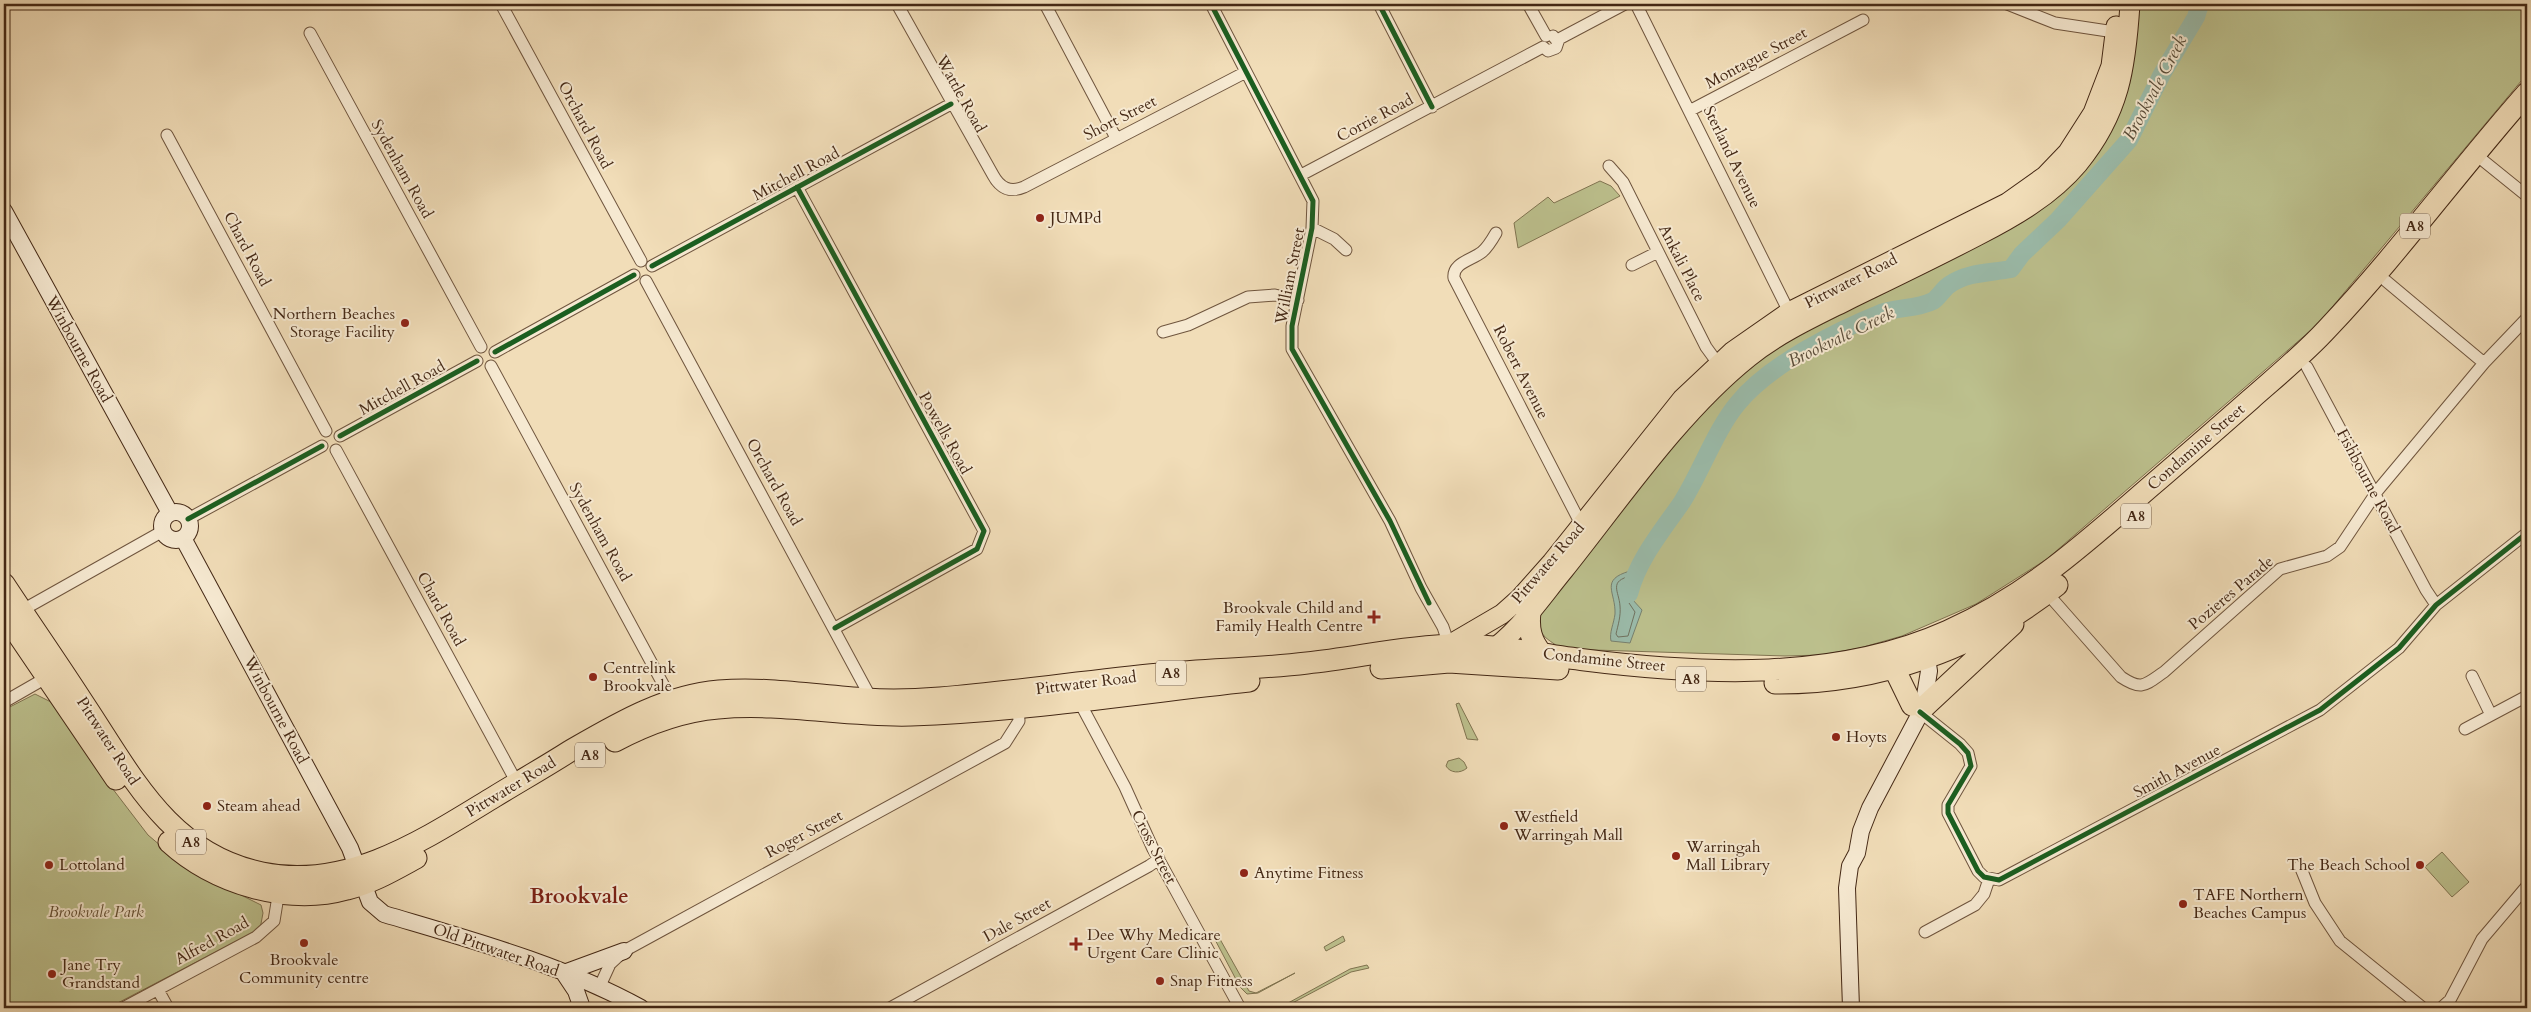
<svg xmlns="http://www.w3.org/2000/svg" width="2531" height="1012" font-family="Cardo,serif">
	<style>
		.green { fill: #bcc08d; stroke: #807451 }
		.water { fill: #9bbcab; stroke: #78816f }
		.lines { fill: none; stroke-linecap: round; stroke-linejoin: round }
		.shore { stroke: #707260; stroke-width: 1 }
		.river { stroke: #9bbcab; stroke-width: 18 }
		.street-casing { stroke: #6f553e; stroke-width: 13 }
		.secondary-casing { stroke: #442815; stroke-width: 18 }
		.primary-casing { stroke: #442815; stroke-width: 21 }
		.highway-casing { stroke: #442815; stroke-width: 23 }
		.street { stroke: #f6e9d1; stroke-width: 11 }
		.secondary { stroke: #f6e9d1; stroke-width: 16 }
		.primary { stroke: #f1ddb8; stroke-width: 19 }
		.highway { stroke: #f1ddb8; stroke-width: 21 }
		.cycleway-casing { stroke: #f6e9d1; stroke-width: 8 }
		.cycleway { stroke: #1b5e20; stroke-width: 5 }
		.poi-dot { fill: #8f2418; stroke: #f6e9d1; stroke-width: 2 }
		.labels { text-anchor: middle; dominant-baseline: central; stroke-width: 4; stroke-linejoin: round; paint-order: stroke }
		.shield { fill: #f6e9d1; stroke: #79624d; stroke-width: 1 }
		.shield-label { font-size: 15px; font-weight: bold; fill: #442815 }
		.street-label { font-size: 16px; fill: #442815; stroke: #f6e9d1 }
		.poi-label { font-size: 16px; fill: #442815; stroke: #f6e9d1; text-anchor: start }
		.park-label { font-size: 16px; font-style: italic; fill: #624e33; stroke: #f6e9d1 }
		.water-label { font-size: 18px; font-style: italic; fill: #5a4d3a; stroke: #f6e9d1 }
		.district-label { font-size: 21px; font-weight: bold; fill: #7a1f14; stroke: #f6e9d1 }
	</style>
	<rect width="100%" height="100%" fill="#f1ddb8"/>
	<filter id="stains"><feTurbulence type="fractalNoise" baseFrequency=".004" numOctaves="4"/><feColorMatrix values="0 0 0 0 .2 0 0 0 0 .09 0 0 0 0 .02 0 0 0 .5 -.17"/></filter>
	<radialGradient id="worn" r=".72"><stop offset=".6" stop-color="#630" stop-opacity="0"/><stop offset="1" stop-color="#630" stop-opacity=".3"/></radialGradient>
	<path class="green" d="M2134 4H2527V74L2318 324 2047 559 1976 604 1902 636 1860 648 1821 655 1785 656 1562 649C1544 637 1535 634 1541 610L1698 411 1795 331 2029 218 2065 186Z
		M1600 181 1611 186 1620 196 1518 248 1514 223 1548 197 1554 203Z
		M35 694 53 703 109 784 148 835 187 868 261 905 263 913 260 929 108 1008H4V710Z
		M1459 703 1478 740 1467 739 1456 704Z
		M1459 758 1464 762 1467 768C1460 774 1450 773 1446 766L1448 761Z
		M2442 852 2469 882 2452 897 2425 867Z
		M1216 932 1249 991 1256 993 1295 973 1258 993 1247 994 1240 987 1212 934Z
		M1343 936 1345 941 1326 951 1324 947Z
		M1367 965 1369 968 1351 972 1283 1008H1279L1350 969Z"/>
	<path class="water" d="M1630 571 1640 573 1632 599 1642 610 1630 643 1611 641C1609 633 1614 623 1615 614 1616 592 1599 580 1630 571Z"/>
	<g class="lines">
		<path class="shore" d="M1631 576 1633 579 1627 600 1635 612 1628 636 1618 637 1616 634C1618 625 1621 616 1620 606 1619 591 1608 581 1631 576Z"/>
		<path class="river" d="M1629 594C1638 559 1662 531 1682 502 1701 472 1716 429 1738 403 1769 365 1836 331 1881 313 1898 307 1917 309 1933 301 1939 297 1943 289 1949 285 1967 272 1990 273 2011 269L2022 254 2058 220 2129 140 2162 74 2196 17 2200 4"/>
		<defs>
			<path id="street" d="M501 4 641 261
				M897 4 993 175C1000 188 1010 193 1024 187L1246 72
				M1045 4 1116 138
				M1211 4 1313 201 1312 228 1292 326V349L1390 521 1421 588 1443 627 1449 645
				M1379 4 1432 107
				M1528 4 1546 36
				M1636 4 1791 316
				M2007 4 2055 23 2121 33
				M310 33 481 347
				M1557 40 1625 4
				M1543 47 1548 51 1556 48 1558 42 1553 36
				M1691 110 1863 20
				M167 135 326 431
				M2475 154 2527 196
				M1609 166 1623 182 1706 347 1722 369
				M1301 175 1543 47
				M797 187 984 531 977 549 835 628
				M1312 228 1334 239 1346 250
				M1496 233C1492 240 1488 247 1482 252 1472 260 1452 263 1454 278L1584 530
				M1632 265 1658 252
				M652 266 951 104
				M646 281 872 700
				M2386 281 2484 363
				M1163 332 1188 325 1248 297 1275 295 1298 300
				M495 352 634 275
				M491 366 663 684 670 704
				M2307 367 2426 590 2436 605
				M340 436 477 361
				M336 450 517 783
				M188 519 322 446
				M2047 593 2121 677C2142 691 2145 685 2164 672L2280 569 2327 556 2340 547 2378 490 2484 363 2527 318
				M19 612 163 531
				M2472 676 2491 715
				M1079 701 1125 787 1153 849 1240 1008
				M4 702 51 675
				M1920 712 1960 744 1968 753 1971 766 1948 805V813L1978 871 1984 877 1999 880 2320 710 2399 648 2436 605 2527 533
				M2465 729 2527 696
				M2300 866 2315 903 2340 941 2423 1008
				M1925 932 1975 905 1984 894 1989 879
				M599 988 610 964 624 951 1005 743 1019 721 1018 708
				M158 990 168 1008
				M123 1008 256 937 274 921 279 890
				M890 1008 1149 866 1159 859
				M2441 1008 2450 1000 2482 939 2527 886"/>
			<path id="secondary" d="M4 211 170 513
				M162 526a14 14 0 1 1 28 0a14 14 0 1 1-28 0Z
				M183 538 350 848 370 902 384 914C471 940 561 964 641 1008
				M564 973 624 951
				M564 973 576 991 582 1008
				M1851 1008 1847 888 1850 866 1857 853 1861 831 1870 808 1923 708 1929 671 1925 646"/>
			<path id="primary" d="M1449 645 1502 614 1520 598 1552 562 1682 399 1733 351 1789 312 2007 203 2045 176 2068 152 2093 113 2111 66 2116 26
				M1486 654C1518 633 1540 599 1564 570 1620 500 1679 413 1749 357 1779 333 1814 317 1848 300 1891 279 1935 258 1977 236 2014 217 2051 196 2078 164 2120 113 2126 67 2130 4"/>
			<path id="highway" d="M4 584C31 625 59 665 86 707 133 778 170 854 262 873 348 891 425 839 494 797 520 781 545 767 570 751 617 724 663 696 719 691 768 687 818 696 866 699 891 701 915 700 940 698 1014 692 1086 681 1160 674 1209 669 1258 669 1307 663 1355 658 1405 646 1453 645 1498 644 1541 655 1585 660 1704 675 1836 681 1948 631 2030 594 2084 544 2151 486 2185 457 2218 428 2251 399 2277 376 2304 354 2327 329 2398 254 2459 170 2527 93
				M1530 612C1528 629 1531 641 1542 654
				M4 614 116 779
				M1381 668 1449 662 1558 669
				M1894 668 1912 705
				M1775 683C1877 684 1978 649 2057 585
				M1923 708 2013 624
				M615 741C647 724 682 711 718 708 782 702 847 717 911 715 1024 711 1136 693 1249 681
				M169 842C214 883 287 906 347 889 372 883 394 870 416 858"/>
		</defs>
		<use href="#street" class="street-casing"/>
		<use href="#secondary" class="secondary-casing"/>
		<use href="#primary" class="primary-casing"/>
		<use href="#highway" class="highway-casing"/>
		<use href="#street" class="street"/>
		<use href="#secondary" class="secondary"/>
		<use href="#primary" class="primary"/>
		<use href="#highway" class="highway"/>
		<defs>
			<path id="cycleway" d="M1211 4 1313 201 1312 228 1292 326V349L1390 521 1429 603
				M1379 4 1432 107
				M797 187 984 531 977 549 835 628
				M652 266 951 104
				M495 352 634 275
				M340 436 477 361
				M188 519 322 446
				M1920 712 1960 744 1968 753 1971 766 1948 805V813L1978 871 1984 877 1999 880 2320 710 2399 648 2436 605 2527 533"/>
		</defs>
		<use href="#cycleway" class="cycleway-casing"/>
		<use href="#cycleway" class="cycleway"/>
	</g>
	<g class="poi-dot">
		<circle cx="1040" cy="218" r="5"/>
		<circle cx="405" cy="323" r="5"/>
		<path d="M1371.5 609.5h5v5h5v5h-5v5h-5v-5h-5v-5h5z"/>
		<circle cx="593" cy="677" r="5"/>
		<circle cx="1836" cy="737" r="5"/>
		<circle cx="207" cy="806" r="5"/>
		<circle cx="1504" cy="826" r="5"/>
		<circle cx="1676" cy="856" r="5"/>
		<circle cx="49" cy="865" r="5"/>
		<circle cx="2420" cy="865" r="5"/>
		<circle cx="1244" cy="873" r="5"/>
		<circle cx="2183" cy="904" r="5"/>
		<circle cx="304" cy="943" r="5"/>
		<path d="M1073.5 936.5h5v5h5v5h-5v5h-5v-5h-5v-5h5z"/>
		<circle cx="52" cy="974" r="5"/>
		<circle cx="1160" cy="981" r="5"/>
	</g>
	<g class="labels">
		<g class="shield">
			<rect x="2400" y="213.5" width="30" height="25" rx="4"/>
			<rect x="2121" y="503.5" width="30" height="25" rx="4"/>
			<rect x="1156" y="660.5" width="30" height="25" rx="4"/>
			<rect x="1676" y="666.5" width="30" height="25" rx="4"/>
			<rect x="575" y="742.5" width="30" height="25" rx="4"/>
			<rect x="176" y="829.5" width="30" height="25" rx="4"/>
		</g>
		<g class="shield-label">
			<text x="2415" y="226">A8</text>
			<text x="2136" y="516">A8</text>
			<text x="1171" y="673">A8</text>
			<text x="1691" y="679">A8</text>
			<text x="590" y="755">A8</text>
			<text x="191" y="842">A8</text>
		</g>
		<g class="street-label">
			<text transform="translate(1756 58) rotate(-28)">Montague Street</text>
			<text transform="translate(961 94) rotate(61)">Wattle Road</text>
			<text transform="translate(1120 118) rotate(-27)">Short Street</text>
			<text transform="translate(1375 118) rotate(-28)">Corrie Road</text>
			<text transform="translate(585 125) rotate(62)">Orchard Road</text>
			<text transform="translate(1732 157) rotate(64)">Sterland Avenue</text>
			<text transform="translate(402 169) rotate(61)">Sydenham Road</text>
			<text transform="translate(796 174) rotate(-28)">Mitchell Road</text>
			<text transform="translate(247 249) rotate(62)">Chard Road</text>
			<text transform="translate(1682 263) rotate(63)">Ankali Place</text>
			<text transform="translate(1290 276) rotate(-79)">William Street</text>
			<text transform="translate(1851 281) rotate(-27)">Pittwater Road</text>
			<text transform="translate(79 349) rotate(61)">Winbourne Road</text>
			<text transform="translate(1521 372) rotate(63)">Robert Avenue</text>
			<text transform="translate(402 388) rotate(-29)">Mitchell Road</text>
			<text transform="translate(945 433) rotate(61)">Powells Road</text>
			<text transform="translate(2196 447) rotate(-41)">Condamine Street</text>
			<text transform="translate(2368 481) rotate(62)">Fishbourne Road</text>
			<text transform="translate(774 482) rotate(61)">Orchard Road</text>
			<text transform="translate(600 532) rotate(61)">Sydenham Road</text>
			<text transform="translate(1548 563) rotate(-49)">Pittwater Road</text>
			<text transform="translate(2231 593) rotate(-40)">Pozieres Parade</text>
			<text transform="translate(441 609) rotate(61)">Chard Road</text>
			<text transform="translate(1604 660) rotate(6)">Condamine Street</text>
			<text transform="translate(1086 683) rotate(-7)">Pittwater Road</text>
			<text transform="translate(276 710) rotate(62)">Winbourne Road</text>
			<text transform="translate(108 741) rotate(57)">Pittwater Road</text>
			<text transform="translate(2177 771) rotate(-28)">Smith Avenue</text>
			<text transform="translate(511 787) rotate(-31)">Pittwater Road</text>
			<text transform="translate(804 834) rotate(-28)">Roger Street</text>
			<text transform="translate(1154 847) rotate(63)">Cross Street</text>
			<text transform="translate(1017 920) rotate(-29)">Dale Street</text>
			<text transform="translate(212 941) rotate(-29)">Alfred Road</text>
			<text transform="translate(496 950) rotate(19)">Old Pittwater Road</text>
		</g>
		<g class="poi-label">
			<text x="1050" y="218">JUMPd</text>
			<text x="395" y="314" text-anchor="end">Northern Beaches<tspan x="395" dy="18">Storage Facility</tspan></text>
			<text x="1363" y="608" text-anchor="end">Brookvale Child and<tspan x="1363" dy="18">Family Health Centre</tspan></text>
			<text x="603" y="668">Centrelink<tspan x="603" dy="18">Brookvale</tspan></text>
			<text x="1846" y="737">Hoyts</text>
			<text x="217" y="806">Steam ahead</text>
			<text x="1514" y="817">Westfield<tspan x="1514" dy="18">Warringah Mall</tspan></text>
			<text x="1686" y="847">Warringah<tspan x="1686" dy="18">Mall Library</tspan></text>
			<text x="59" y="865">Lottoland</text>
			<text x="2410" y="865" text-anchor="end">The Beach School</text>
			<text x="1254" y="873">Anytime Fitness</text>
			<text x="2193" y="895">TAFE Northern<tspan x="2193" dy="18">Beaches Campus</tspan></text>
			<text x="1087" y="935">Dee Why Medicare<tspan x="1087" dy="18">Urgent Care Clinic</tspan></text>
			<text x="304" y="960" text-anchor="middle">Brookvale<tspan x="304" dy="18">Community centre</tspan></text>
			<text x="62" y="965">Jane Try<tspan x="62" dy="18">Grandstand</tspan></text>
			<text x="1170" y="981">Snap Fitness</text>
		</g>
		<g class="park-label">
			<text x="96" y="912">Brookvale Park</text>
		</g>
		<g class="water-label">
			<text transform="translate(2155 88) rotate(-62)">Brookvale Creek</text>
			<text transform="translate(1841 337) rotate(-26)">Brookvale Creek</text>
		</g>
		<g class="district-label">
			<text x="579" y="896">Brookvale</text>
		</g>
	</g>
	<rect width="2531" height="1012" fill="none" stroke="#f1ddb8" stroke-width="20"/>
	<rect x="5" y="5" width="2521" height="1002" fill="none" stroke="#442815" stroke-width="2.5"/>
	<rect x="10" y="10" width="2511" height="992" fill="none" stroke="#442815"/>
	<rect width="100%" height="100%" filter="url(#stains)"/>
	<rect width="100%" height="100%" fill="url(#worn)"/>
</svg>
